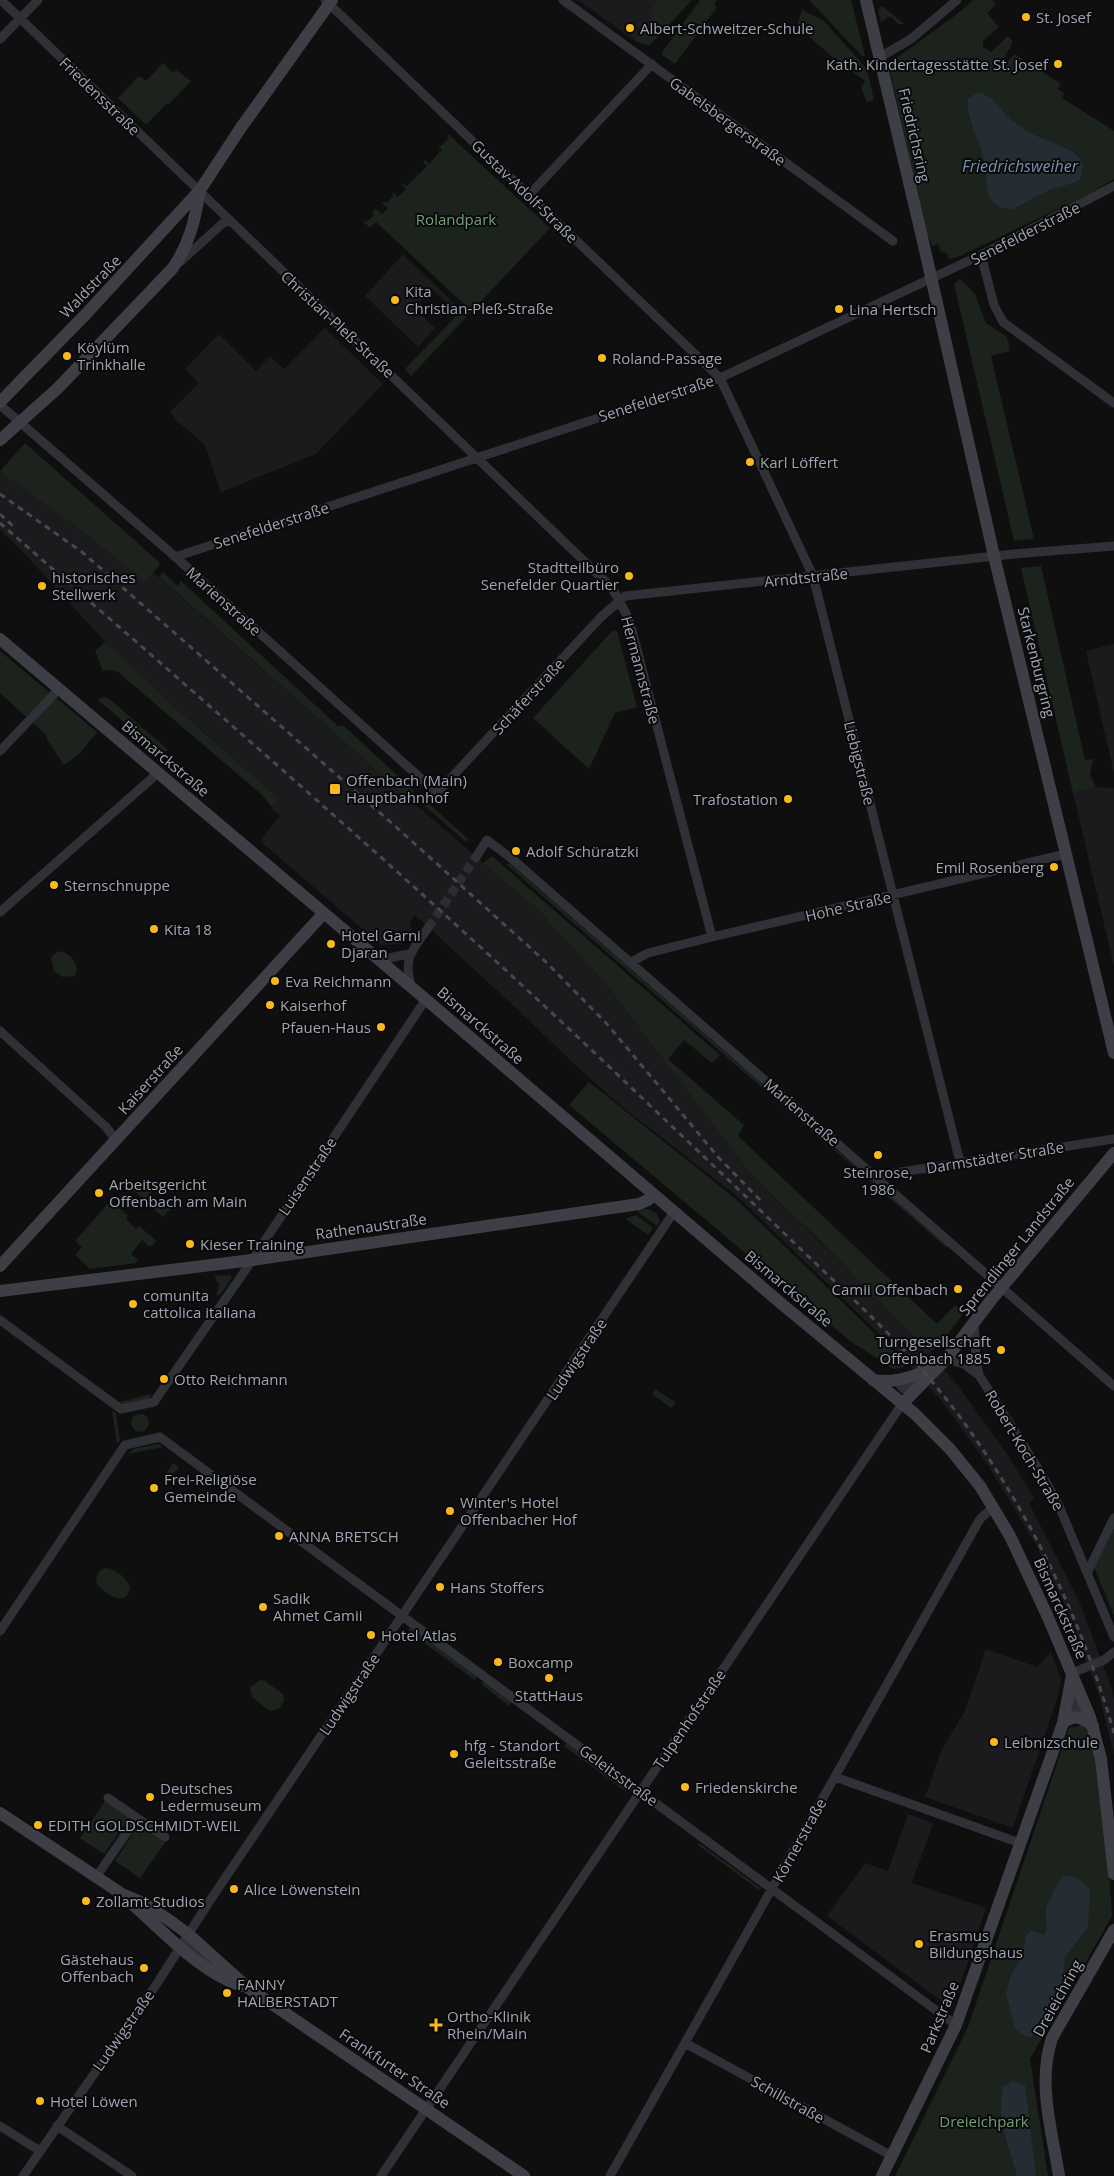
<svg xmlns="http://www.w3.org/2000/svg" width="1114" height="2176" font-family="'Open Sans',sans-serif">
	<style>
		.built { fill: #1b1b1d }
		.green { fill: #1b231c }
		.water { fill: #252d34 }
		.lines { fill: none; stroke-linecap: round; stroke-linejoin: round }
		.street-tunnel { stroke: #2c2d30; stroke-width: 9; stroke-dasharray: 9 4.5; stroke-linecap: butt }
		.street { stroke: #303136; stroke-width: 9 }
		.secondary { stroke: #3e3f46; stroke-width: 12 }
		.rail { stroke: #47484f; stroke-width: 3; stroke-dasharray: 6 5; stroke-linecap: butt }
		.poi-dot { fill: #f9b81e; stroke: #0a0a0b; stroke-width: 2 }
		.labels { text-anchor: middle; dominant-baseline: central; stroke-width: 4; stroke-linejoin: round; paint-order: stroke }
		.poi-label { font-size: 15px; fill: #9fa4b2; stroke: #0a0a0b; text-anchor: start }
		.street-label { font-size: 15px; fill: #9fa4b2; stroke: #0a0a0b }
		.park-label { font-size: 15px; fill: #759e79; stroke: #0a0a0b }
		.water-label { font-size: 16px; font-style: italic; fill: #7491b0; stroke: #0a0a0b }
	</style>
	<rect width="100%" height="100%" fill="#0f0f10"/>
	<path class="built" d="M578 0H658L654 15 635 41Z
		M403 254 462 311 455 318 450 313 453 309 432 289 414 308 435 328 418 347 365 296Z
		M325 328 383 384 316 454 221 492 205 445 176 420 170 412 199 383 185 369 219 334 256 371 270 356 284 369Z
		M0 471 138 559 395 787 537 909 606 984 752 1176 921 1340 961 1390 1007 1454 1035 1499 1029 1503 1079 1601 1109 1681 1114 1698V1755L1100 1698 1066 1607 1036 1545 988 1465 944 1404 902 1356 738 1197 621 1106 574 1064 515 1007 415 915 410 922 412 931 407 939 400 944 381 945 260 841 280 816 271 808 279 798 121 659 21 550 0 530Z
		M1114 644V773L1086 651Z
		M1096 787 1114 788V966L1073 793Z
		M986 1649 1037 1667 1051 1652 1061 1679 1059 1693 1013 1828 925 1797 941 1751 965 1711Z
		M908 1814 933 1823 912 1883 986 1908 952 2009 827 1916 865 1863 888 1871Z"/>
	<path class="green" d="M658 0H692L649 46 635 41 654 15 650 11Z
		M700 0H717L714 4 717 7 675 64 661 54Z
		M809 0H851L865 56H862Z
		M973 0H992L996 4 987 13 999 27 983 41V47L991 52 1008 36 1013 42 1003 60 1007 62 1015 54 1061 84 1058 89 1064 93 1062 98 1114 131V179L1089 194 958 257 949 259 947 253 940 251 939 244 932 246 925 227 889 66 892 61 956 15Z
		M882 6 904 24H898L892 17H888L881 22 878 10Z
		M802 10 824 21 867 69 874 100 867 102 861 88 865 81 837 61 797 26Z
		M163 63 173 73 176 70 191 81 169 104 167 103 146 125 118 98 139 76 146 81Z
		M448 134 550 228 411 376 405 369 466 306 376 222 370 228 364 222 365 220 367 222 374 215 372 213 376 209 382 214 388 208 382 203 384 201 387 203 393 196 392 192 398 197 406 189 401 184 403 183 407 186 417 176 414 171 418 175 427 166 423 162 425 160 429 164 439 153 436 148 440 152 442 150 438 145 441 146 449 138 447 136Z
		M960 279 975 294 986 323 1007 337 1010 351 991 356 1034 539 1014 541 954 284Z
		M25 443 159 562 160 565 145 582 89 536 0 471Z
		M1041 566 1085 760 1093 759 1090 775 1096 787 1073 793 1021 568Z
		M163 572 178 586 181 581 338 726H344L414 791 407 798 395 787 159 577Z
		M613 630 617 631 637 707 615 713 589 769 533 718Z
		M105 642 175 707 279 798 272 807 261 794 118 672 110 670 103 671 95 651Z
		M0 651 97 732 79 754 64 765 48 741 46 735 0 693Z
		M102 697H106L114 703 167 749 168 751 159 752 98 700Z
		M428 803 468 839 466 842 425 806Z
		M492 856 720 1055 712 1063 684 1040 668 1059 744 1125 738 1136 937 1324 955 1305 964 1313 937 1348 930 1351 822 1243 752 1176 606 984 537 909 483 863Z
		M509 863 826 1140 824 1142 507 865Z
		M60 951C70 954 76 960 77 971L74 976 63 977 54 971 51 959 53 955Z
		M589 1082 737 1200 900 1358 905 1367 894 1369 850 1341 569 1105Z
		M833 1147 948 1246 947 1248 832 1148Z
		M143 1179 154 1189 144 1200 133 1190Z
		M162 1196 173 1206 163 1217 152 1207Z
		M111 1200 128 1216 126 1219 136 1229 139 1226 157 1241 150 1247 142 1240 131 1254 138 1260 136 1263 90 1269 75 1255 82 1247 75 1241Z
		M648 1209 657 1214 660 1221 657 1226 639 1213 638 1210Z
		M636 1215 653 1228 648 1235 627 1220V1218Z
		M230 1275 232 1278 220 1295H216L219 1285 214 1276Z
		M656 1389 676 1403 671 1408 652 1394Z
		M152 1394 149 1399 126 1405 119 1402Z
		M112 1411 116 1413 120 1440 117 1444Z
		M131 1423a9 9 0 1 1 18 0a9 9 0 1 1-18 0Z
		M158 1444 163 1447 128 1454 133 1449Z
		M173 1463 179 1467 167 1482 166 1473Z
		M1114 1529V1616L1094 1567Z
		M106 1568C116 1569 129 1579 130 1589 124 1608 106 1594 97 1584 95 1576 98 1570 106 1568Z
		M410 1627 477 1677 475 1680 408 1631Z
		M261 1680 265 1681 283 1694 284 1700 279 1709 270 1711 252 1697 250 1687Z
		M483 1681 512 1702 509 1706 481 1684Z
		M1079 1722 1089 1731 1095 1746 1106 1831 1112 1916 1030 2059 1048 2176H895L968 2027 1069 1728 1079 1726Z
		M567 1743 627 1788 625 1791 564 1746Z
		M105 1801 129 1817 104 1854 80 1838Z
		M140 1823 166 1841 140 1878 115 1861Z
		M699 1843 761 1888 759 1890 698 1845Z"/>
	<path class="water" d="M978 92C992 96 998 105 1007 116 1013 122 1021 127 1028 132 1044 141 1078 148 1083 164L1081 178 1076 182 1049 190 1013 209C1004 210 995 206 990 198 985 188 987 174 985 163 981 143 966 119 968 99Z
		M1063 1876C1075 1876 1083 1880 1090 1890L1088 1927 1065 1957 1062 1988 1049 2003 1038 2031 1031 2037 1025 2036 1015 2029 1006 1993 1011 1975 1023 1955 1026 1935 1032 1931 1044 1935C1050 1924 1044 1919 1046 1908 1047 1904 1061 1877 1063 1876Z
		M1013 2081 1025 2085 1036 2176H1017C1009 2145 996 2120 1003 2087Z"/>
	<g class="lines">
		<path class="street-tunnel" d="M428 928 476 857"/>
		<path class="street" d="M1 0 612 588 629 619 712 937
			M325 0 720 378 813 576 960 1162
			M563 0 893 241
			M0 39 38 0
			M880 57 911 39 957 0
			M529 195 652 64
			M981 255 994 305 1003 322 1114 403
			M180 262 222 224 230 220
			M0 405 171 553 437 793 601 617 625 596 1014 554 1114 546
			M175 557 720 378 981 255 1114 186
			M0 751 59 689
			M476 857 487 840 511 858 1114 1386
			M0 912 158 773
			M379 960 409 954
			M631 962 648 953 712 937 1066 854
			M411 986C403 957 412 951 428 928
			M0 1031 106 1127 116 1140
			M875 1176 1114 1139
			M0 1320 121 1409 154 1402 242 1275 426 999
			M974 1322 976 1360 979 1375 1042 1475 1059 1506 1114 1637
			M946 1359 964 1364 979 1375
			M910 1381 912 1383 904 1389 900 1385Z
			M1088 1571 1114 1518
			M0 1631 125 1445 160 1437 956 2025
			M1072 1673 1104 1660 1114 1652
			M1075 1690 1080 1700 1081 1714 1074 1713 1075 1702 1073 1700Z
			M835 1777 1020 1843
			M108 1798 137 1818
			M96 1877 137 1818 165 1837
			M188 1947 219 1968 230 1979H226L190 1952Z
			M685 2043 892 2156
			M0 2126 40 2151
			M57 2126 132 2176
			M23 2176 158 1982 209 1902 674 1212
			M381 2176 902 1404
			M610 2176 980 1519 993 1507"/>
		<path class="secondary" d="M866 0 922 237 994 556 1114 1053
			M0 402 86 314 200 190 240 129 332 0
			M0 440 58 388 172 269C190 244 195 219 200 190
			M0 639 436 1008 783 1305 915 1414 950 1449 980 1486 1010 1536 1047 1615 1090 1717 1101 1759 1114 1874
			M0 1266 324 913
			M0 1291 252 1260 639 1204 648 1200 653 1194
			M873 1380C895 1384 913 1376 933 1369
			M902 1404 946 1359 992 1299 1114 1153
			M1063 1723C1075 1714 1082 1717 1093 1726
			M0 1813 122 1894 143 1903 169 1920 188 1934 247 1987 524 2176
			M131 1903C163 1931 201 1973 242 1986
			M882 2176 956 2025 1063 1723 1072 1675
			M1059 2176C1052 2131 1037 2083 1052 2038L1114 1930"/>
		<path class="rail" d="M0 494 82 552 395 826 547 963 607 1024 719 1158 763 1203
			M0 514 13 526
			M0 523C208 705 418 885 618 1075 683 1137 748 1198 812 1260 861 1306 910 1352 951 1405 1026 1504 1080 1614 1114 1733"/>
	</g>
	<g class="poi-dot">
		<circle cx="1026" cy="17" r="5"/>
		<circle cx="630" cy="28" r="5"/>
		<circle cx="1058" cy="64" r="5"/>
		<circle cx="395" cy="300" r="5"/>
		<circle cx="839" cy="309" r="5"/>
		<circle cx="67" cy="356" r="5"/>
		<circle cx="602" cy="358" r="5"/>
		<circle cx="750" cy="462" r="5"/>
		<circle cx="629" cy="576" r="5"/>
		<circle cx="42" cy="586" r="5"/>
		<rect x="329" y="783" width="12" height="12" rx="2.5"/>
		<circle cx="788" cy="799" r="5"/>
		<circle cx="516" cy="851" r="5"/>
		<circle cx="1054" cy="867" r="5"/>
		<circle cx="54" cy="885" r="5"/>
		<circle cx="154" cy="929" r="5"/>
		<circle cx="331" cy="944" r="5"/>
		<circle cx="275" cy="981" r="5"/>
		<circle cx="270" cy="1005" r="5"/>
		<circle cx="381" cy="1027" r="5"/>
		<circle cx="878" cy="1155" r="5"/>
		<circle cx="99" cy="1193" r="5"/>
		<circle cx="190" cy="1244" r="5"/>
		<circle cx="958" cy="1289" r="5"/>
		<circle cx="133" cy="1304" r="5"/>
		<circle cx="1001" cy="1350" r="5"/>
		<circle cx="164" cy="1379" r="5"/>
		<circle cx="154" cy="1488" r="5"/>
		<circle cx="450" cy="1511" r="5"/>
		<circle cx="279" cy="1536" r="5"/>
		<circle cx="440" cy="1587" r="5"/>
		<circle cx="263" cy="1607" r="5"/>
		<circle cx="371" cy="1635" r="5"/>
		<circle cx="498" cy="1662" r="5"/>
		<circle cx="549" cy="1678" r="5"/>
		<circle cx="994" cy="1742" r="5"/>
		<circle cx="454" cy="1754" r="5"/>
		<circle cx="685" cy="1787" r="5"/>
		<circle cx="150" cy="1797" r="5"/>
		<circle cx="38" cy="1825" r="5"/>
		<circle cx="234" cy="1889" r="5"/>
		<circle cx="86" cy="1901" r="5"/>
		<circle cx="919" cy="1944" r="5"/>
		<circle cx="144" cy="1968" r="5"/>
		<circle cx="227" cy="1993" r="5"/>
		<path d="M433.5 2017.5h5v5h5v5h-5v5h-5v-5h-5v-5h5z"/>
		<circle cx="40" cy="2101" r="5"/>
	</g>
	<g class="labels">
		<g class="poi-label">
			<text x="1036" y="17">St. Josef</text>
			<text x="640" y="28">Albert-Schweitzer-Schule</text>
			<text x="1048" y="64" text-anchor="end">Kath. Kindertagesstätte St. Josef</text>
			<text x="405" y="291">Kita<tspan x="405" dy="17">Christian-Pleß-Straße</tspan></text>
			<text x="849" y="309">Lina Hertsch</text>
			<text x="77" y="347">Köylüm<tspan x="77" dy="17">Trinkhalle</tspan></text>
			<text x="612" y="358">Roland-Passage</text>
			<text x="760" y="462">Karl Löffert</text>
			<text x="619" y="567" text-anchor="end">Stadtteilbüro<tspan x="619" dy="17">Senefelder Quartier</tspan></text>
			<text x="52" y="577">historisches<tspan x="52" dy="17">Stellwerk</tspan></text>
			<text x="346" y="780">Offenbach (Main)<tspan x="346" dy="17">Hauptbahnhof</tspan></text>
			<text x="778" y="799" text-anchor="end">Trafostation</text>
			<text x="526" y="851">Adolf Schüratzki</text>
			<text x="1044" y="867" text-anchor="end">Emil Rosenberg</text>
			<text x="64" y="885">Sternschnuppe</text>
			<text x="164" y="929">Kita 18</text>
			<text x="341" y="935">Hotel Garni<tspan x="341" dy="17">Djaran</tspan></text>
			<text x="285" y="981">Eva Reichmann</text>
			<text x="280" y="1005">Kaiserhof</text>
			<text x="371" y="1027" text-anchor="end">Pfauen-Haus</text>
			<text x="878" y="1172" text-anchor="middle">Steinrose,<tspan x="878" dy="17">1986</tspan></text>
			<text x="109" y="1184">Arbeitsgericht<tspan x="109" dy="17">Offenbach am Main</tspan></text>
			<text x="200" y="1244">Kieser Training</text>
			<text x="948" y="1289" text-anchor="end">Camii Offenbach</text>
			<text x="143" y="1295">comunita<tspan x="143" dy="17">cattolica italiana</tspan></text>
			<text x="991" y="1341" text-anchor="end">Turngesellschaft<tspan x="991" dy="17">Offenbach 1885</tspan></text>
			<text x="174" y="1379">Otto Reichmann</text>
			<text x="164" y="1479">Frei-Religiöse<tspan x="164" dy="17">Gemeinde</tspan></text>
			<text x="460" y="1502">Winter's Hotel<tspan x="460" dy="17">Offenbacher Hof</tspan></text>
			<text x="289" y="1536">ANNA BRETSCH</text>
			<text x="450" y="1587">Hans Stoffers</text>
			<text x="273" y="1598">Sadik<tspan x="273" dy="17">Ahmet Camii</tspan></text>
			<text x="381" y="1635">Hotel Atlas</text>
			<text x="508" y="1662">Boxcamp</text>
			<text x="549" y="1695" text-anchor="middle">StattHaus</text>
			<text x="1004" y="1742">Leibnizschule</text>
			<text x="464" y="1745">hfg - Standort<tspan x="464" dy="17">Geleitsstraße</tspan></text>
			<text x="695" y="1787">Friedenskirche</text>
			<text x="160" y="1788">Deutsches<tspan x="160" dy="17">Ledermuseum</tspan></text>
			<text x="48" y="1825">EDITH GOLDSCHMIDT-WEIL</text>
			<text x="244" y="1889">Alice Löwenstein</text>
			<text x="96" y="1901">Zollamt Studios</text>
			<text x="929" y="1935">Erasmus<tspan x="929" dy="17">Bildungshaus</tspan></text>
			<text x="134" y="1959" text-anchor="end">Gästehaus<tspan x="134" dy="17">Offenbach</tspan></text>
			<text x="237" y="1984">FANNY<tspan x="237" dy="17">HALBERSTADT</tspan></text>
			<text x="447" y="2016">Ortho-Klinik<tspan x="447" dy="17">Rhein/Main</tspan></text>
			<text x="50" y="2101">Hotel Löwen</text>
		</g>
		<g class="street-label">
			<text transform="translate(100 96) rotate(44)">Friedensstraße</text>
			<text transform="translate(728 121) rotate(36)">Gabelsbergerstraße</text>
			<text transform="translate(915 135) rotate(77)">Friedrichsring</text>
			<text transform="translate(525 191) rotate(44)">Gustav-Adolf-Straße</text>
			<text transform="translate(1025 233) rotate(-27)">Senefelderstraße</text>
			<text transform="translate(90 286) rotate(-46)">Waldstraße</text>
			<text transform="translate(338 324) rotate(43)">Christian-Pleß-Straße</text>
			<text transform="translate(656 398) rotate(-18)">Senefelderstraße</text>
			<text transform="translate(271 525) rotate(-18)">Senefelderstraße</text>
			<text transform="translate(806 577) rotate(-6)">Arndtstraße</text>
			<text transform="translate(224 601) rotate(42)">Marienstraße</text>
			<text transform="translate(1037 662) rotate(76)">Starkenburgring</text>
			<text transform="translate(641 670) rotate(75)">Hermannstraße</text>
			<text transform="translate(528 696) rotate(-47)">Schäferstraße</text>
			<text transform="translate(166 758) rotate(40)">Bismarckstraße</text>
			<text transform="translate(860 763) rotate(76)">Liebigstraße</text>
			<text transform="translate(848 906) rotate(-13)">Hohe Straße</text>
			<text transform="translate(481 1025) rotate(41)">Bismarckstraße</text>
			<text transform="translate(150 1079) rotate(-48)">Kaiserstraße</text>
			<text transform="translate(802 1112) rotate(41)">Marienstraße</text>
			<text transform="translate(995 1157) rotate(-9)">Darmstädter Straße</text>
			<text transform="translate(307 1176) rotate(-56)">Luisenstraße</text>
			<text transform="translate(371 1226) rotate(-8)">Rathenaustraße</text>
			<text transform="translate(1016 1246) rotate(-51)">Sprendlinger Landstraße</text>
			<text transform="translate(789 1288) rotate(40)">Bismarckstraße</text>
			<text transform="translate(576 1359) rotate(-56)">Ludwigstraße</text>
			<text transform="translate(1025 1450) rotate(59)">Robert-Koch-Straße</text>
			<text transform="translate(1061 1608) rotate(66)">Bismarckstraße</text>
			<text transform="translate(349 1694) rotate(-56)">Ludwigstraße</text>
			<text transform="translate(689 1719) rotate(-56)">Tulpenhofstraße</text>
			<text transform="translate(619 1775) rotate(36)">Geleitsstraße</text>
			<text transform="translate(799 1840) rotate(-61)">Körnerstraße</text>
			<text transform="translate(1057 1998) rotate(-61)">Dreieichring</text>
			<text transform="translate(939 2017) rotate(-67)">Parkstraße</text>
			<text transform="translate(123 2030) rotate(-55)">Ludwigstraße</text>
			<text transform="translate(395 2068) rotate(34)">Frankfurter Straße</text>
			<text transform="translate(788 2099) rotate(29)">Schillstraße</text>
		</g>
		<g class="park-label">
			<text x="456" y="219">Rolandpark</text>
			<text x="984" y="2121">Dreieichpark</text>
		</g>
		<g class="water-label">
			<text x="1020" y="166">Friedrichsweiher</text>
		</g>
	</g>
</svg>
